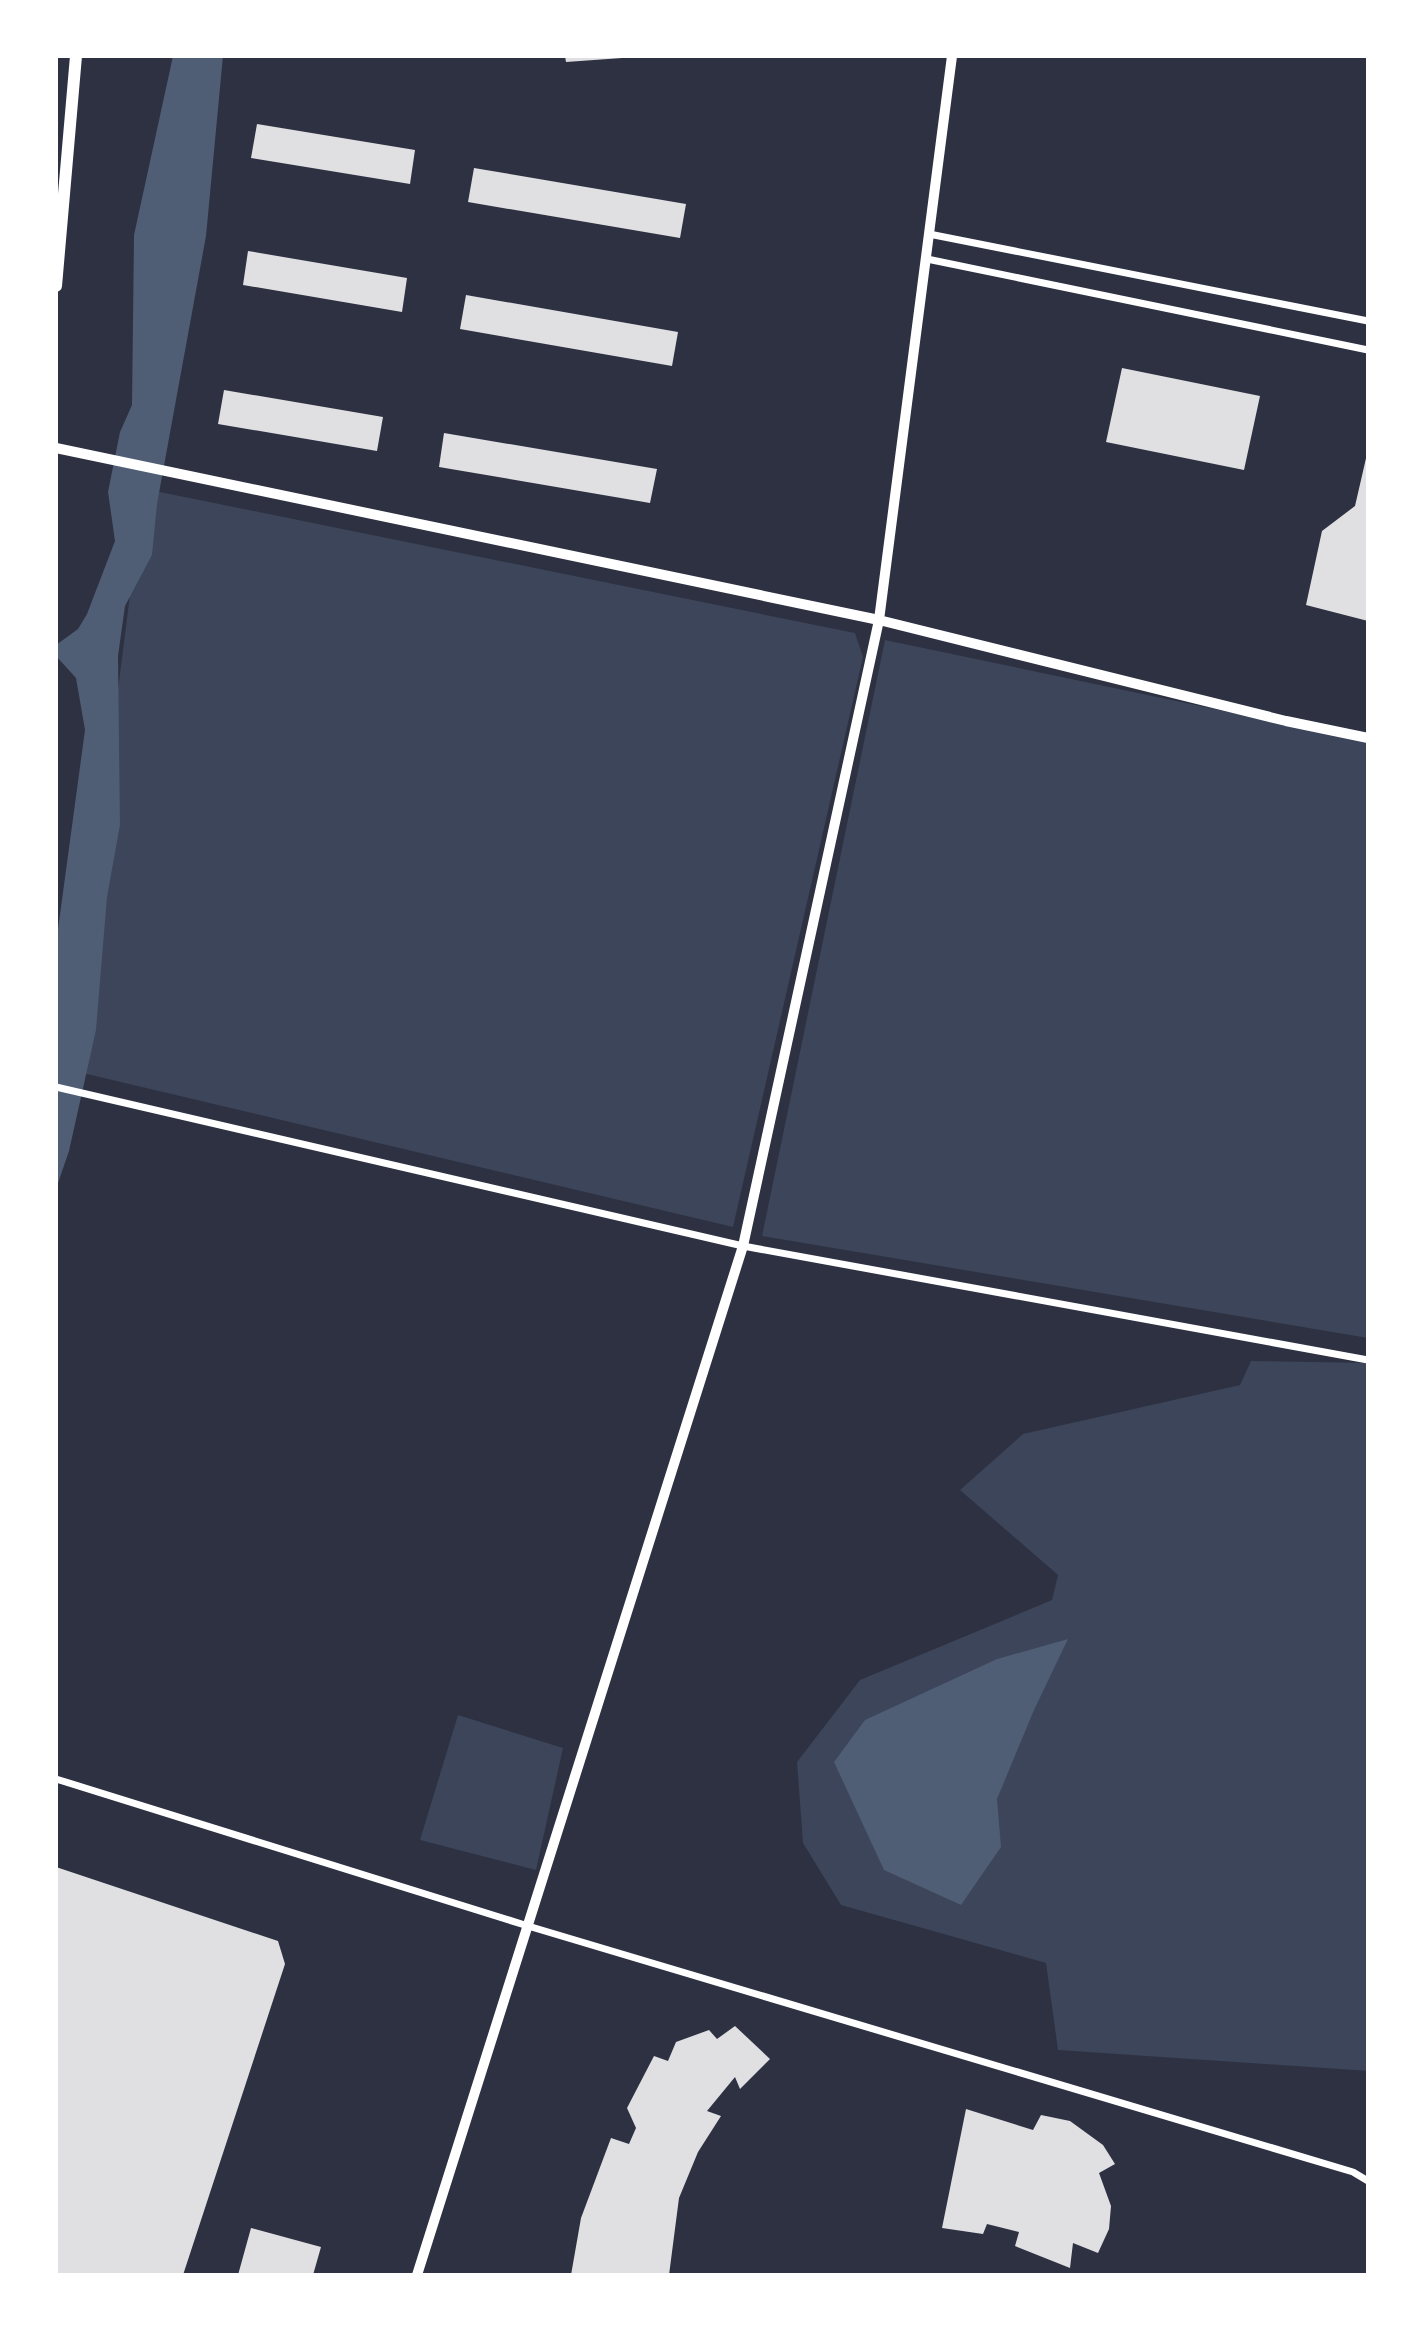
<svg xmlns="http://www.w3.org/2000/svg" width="1424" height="2331" font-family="'Alegreya Sans',sans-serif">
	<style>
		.green { fill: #3c4559 }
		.water { fill: #4f5d75 }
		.building { fill: #e0e0e3 }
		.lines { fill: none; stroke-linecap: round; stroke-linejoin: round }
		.minor { stroke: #fff; stroke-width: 7 }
		.tertiary { stroke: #fff; stroke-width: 10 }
		.primary { stroke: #fff; stroke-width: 12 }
	</style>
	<rect width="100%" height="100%" fill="#2d3142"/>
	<path class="green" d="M150 490 855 633 863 657 733 1227 70 1070 135 555Z
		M885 640 1368 741V1338L762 1236Z
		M1251 1361 1368 1363V2071L1058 2050 1046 1963 841 1905 803 1843 797 1762 860 1680 1052 1600 1058 1575 960 1490 1023 1434 1240 1385Z
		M458 1715 563 1748 536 1870 420 1840Z"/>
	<path class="water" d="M173 56H223L206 236 157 504 152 555 125 606 118 656 120 825 107 897 96 1030 69 1151 56 1189V944L85 730 76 678 56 656V645L78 629 87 614 115 541 108 492 120 432 132 405 134 235Z
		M1068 1639 1034 1710 997 1799 1001 1847 961 1905 884 1870 834 1762 865 1720 997 1659Z"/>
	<path class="building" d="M565 56H622V58L566 62Z
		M257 124 415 150 410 184 251 158Z
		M474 168 686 204 680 238 468 202Z
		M248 251 407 278 402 312 243 285Z
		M466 295 678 332 672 366 460 329Z
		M1122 368 1260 396 1244 470 1106 442Z
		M224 390 383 417 377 451 218 424Z
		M444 433 657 469 650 503 439 467Z
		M1367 454H1368V621L1306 605 1322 531 1355 506Z
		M56 1867 278 1941 285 1964 183 2275H56Z
		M735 2026 770 2059 740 2089 735 2077 707 2111 721 2116 698 2152 679 2198 669 2275H571L581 2218 611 2138 629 2144 636 2128 627 2108 654 2056 668 2061 676 2042 709 2030 717 2039Z
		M966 2109 1033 2130 1041 2115 1070 2121 1103 2145 1115 2164 1099 2173 1111 2206 1109 2229 1098 2253 1073 2243 1070 2268 1015 2246 1019 2232 987 2224 983 2234 942 2228Z
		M251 2228 321 2247 313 2275H238Z"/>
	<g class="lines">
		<path class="minor" d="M929 234 1368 321
			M927 259 1368 350
			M56 1087 743 1246 1368 1360
			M56 1779 528 1926 1353 2172 1368 2181"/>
		<path class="tertiary" d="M56 448 879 620 1286 721 1368 738
			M417 2275 743 1246 879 620 952 56"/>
		<path class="primary" d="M56 286 76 56"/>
	</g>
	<rect width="1424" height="2331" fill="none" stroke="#ffffff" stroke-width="116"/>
</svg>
